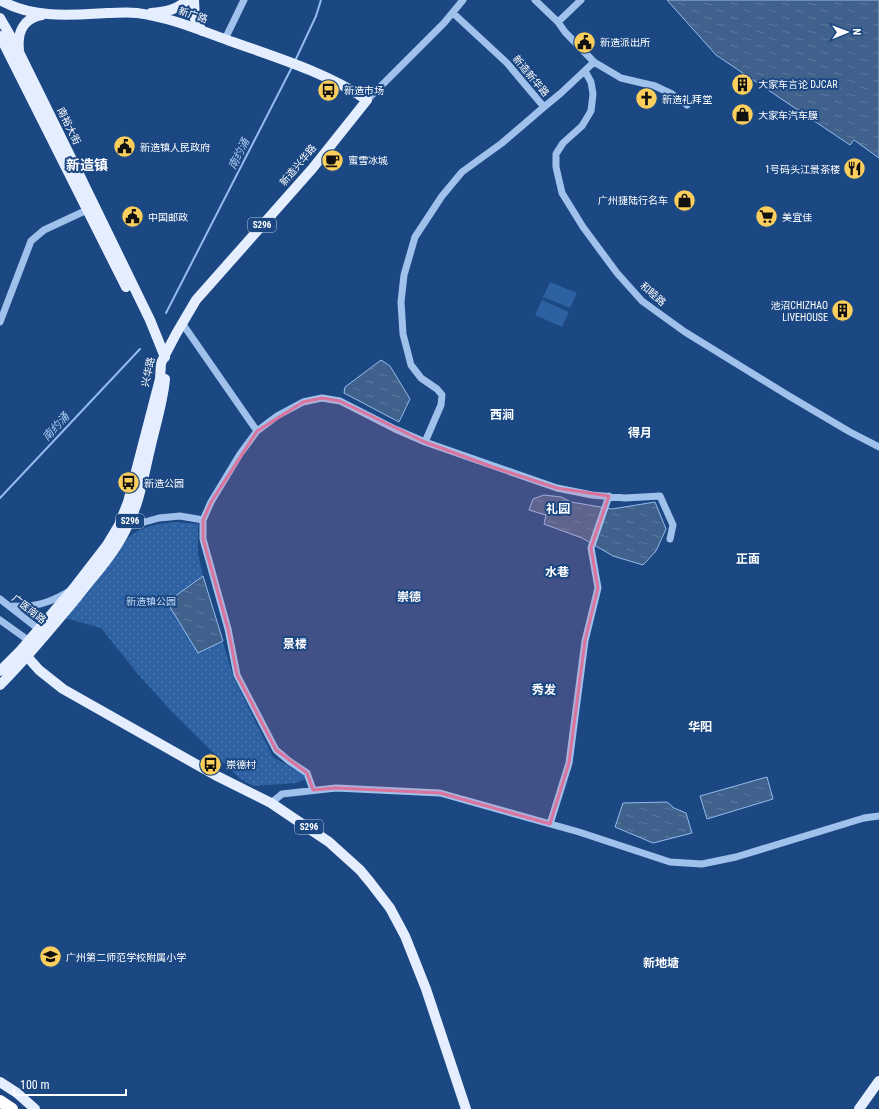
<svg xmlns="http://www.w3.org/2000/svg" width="879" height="1109" font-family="'Roboto Condensed','Noto Sans SC',sans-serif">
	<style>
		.grass { fill: #2e61a2 }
		.park { fill: url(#park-dots) }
		.water { fill: url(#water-ripples); stroke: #93bced }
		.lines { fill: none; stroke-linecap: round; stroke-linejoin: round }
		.stream { stroke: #93bced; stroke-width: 2 }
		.minor { stroke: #a0c1eb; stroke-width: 7 }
		.major { stroke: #e4eeff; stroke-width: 10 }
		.highway { stroke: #fff; stroke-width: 12 }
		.marked { fill: #da749d; fill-opacity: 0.2; stroke: #da749d; stroke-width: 3; stroke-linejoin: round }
		.labels { text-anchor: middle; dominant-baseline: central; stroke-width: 4; stroke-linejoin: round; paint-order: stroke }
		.shield { fill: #1b4883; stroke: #bbc8da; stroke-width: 1 }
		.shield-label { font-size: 9px; font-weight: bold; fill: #fff }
		.street-label { font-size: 10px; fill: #fff; stroke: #1b4883 }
		.poi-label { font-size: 10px; fill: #fff; stroke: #1b4883; text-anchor: start }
		.park-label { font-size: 10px; fill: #c5dcf8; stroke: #1b4883 }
		.water-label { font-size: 11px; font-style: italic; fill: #abcbf2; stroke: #1b4883 }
		.quarter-label { font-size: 12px; font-weight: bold; fill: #fff; stroke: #1b4883 }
		.district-label { font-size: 14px; font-weight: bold; fill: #fff; stroke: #1b4883 }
	</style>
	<defs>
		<pattern id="park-dots" width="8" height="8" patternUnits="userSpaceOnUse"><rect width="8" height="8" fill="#2e61a2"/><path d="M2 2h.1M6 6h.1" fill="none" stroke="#4d79b0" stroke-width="1.8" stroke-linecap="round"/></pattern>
		<pattern id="water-ripples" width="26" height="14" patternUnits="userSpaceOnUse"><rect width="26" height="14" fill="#40618c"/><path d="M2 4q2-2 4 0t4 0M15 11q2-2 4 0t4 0" fill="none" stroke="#5d799d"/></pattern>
	</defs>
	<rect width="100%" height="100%" fill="#1b4883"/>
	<path class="grass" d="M550 282 577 293 570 308 543 297Z
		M542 300 569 312 562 327 535 315Z"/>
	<path class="park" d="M176 522 198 524V554L203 576 233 676 273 757 309 778 296 783 253 786 239 778 172 712 137 673 101 628 65 618 130 536C143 526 160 523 176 522Z"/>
	<path class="water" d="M667 0H879V158L854 140 850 145 716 55Z
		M381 360 390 366 410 399 399 422 344 393 345 387Z
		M544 495 561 497 571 502 612 509 655 502 666 529 656 551 643 565 613 556 582 538 544 524 546 515 529 510 533 499Z
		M203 576 223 641 198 653 167 602Z
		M767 777 773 799 707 819 700 796Z
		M667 802 674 808 686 813 692 833 653 843 615 827 623 803Z"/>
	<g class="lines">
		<path class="stream" d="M295 61 316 16 321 0
			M166 313 292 67
			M0 498 140 349"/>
		<path class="minor" d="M535 0 558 22 565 32 594 62 621 78 655 86 672 94 687 105
			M453 13 507 63 544 107 561 93 594 62
			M558 22 581 0
			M225 39 244 0
			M585 71 591 82 593 94 591 111 582 126 563 143 556 154V167L562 193 583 227 617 273 642 301 685 332 789 396 850 432 879 447
			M367 100 444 23 463 0
			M0 322 31 241 44 230 87 210
			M182 323 257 431
			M425 442 441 405 442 395 437 389 421 378 411 365 403 334 401 302 404 275 415 237 442 196 462 172 502 143 544 107
			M127 520 133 523H141L159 518 180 516 203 520
			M0 599 41 631
			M11 606C35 607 47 604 68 592
			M0 620 32 643
			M313 790 307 773 289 761 276 750 237 675 228 629 203 539V520L211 502 240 454 257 431 277 416 303 402 322 398 340 401 395 429 425 442 557 488 592 495 625 498 660 496 673 525 670 539
			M271 803 282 794 336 788 440 793 579 832 670 862 702 864 736 857 864 818 879 816
			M550 824 569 763 585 641 598 588 591 548 609 496"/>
		<path class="major" d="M0 0C33 19 71 15 107 13 117 13 127 12 137 13 170 17 202 31 233 42 278 58 327 73 367 100L312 169 196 300 176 334 165 355 161 363 160 379 128 502 119 525 107 545 73 589 21 650 0 671
			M194 0 195 19 202 31
			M151 13C165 12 177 10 187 0
			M0 18 15 44 77 170 150 320 165 357
			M0 36 126 287
			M19 50C17 32 24 18 42 15
			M24 653 39 670 63 689 215 775 271 803 329 842 360 870 370 882 390 908 405 936 426 989 466 1109
			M0 685C28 657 53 626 78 596 95 574 114 554 126 529 140 503 144 473 151 445 156 423 163 401 165 379
			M0 1082 17 1093 35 1109
			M859 1109 879 1081"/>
		<path class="highway" d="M0 1101 12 1109"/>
	</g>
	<path class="marked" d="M322 398 340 401 425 442 493 467 557 488 609 496 591 548 598 588 585 641 569 763 550 824 440 793 336 788 313 790 307 773 276 750 237 675 228 629 203 539V520L211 502 257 431 303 402Z"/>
	<defs>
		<symbol id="civic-disc" viewBox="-11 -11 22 22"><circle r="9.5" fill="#fccf5c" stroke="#1b4883"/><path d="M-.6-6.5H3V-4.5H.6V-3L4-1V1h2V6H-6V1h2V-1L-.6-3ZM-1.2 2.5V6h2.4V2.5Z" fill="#111"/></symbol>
		<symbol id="building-disc" viewBox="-11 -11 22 22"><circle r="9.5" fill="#fccf5c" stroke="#1b4883"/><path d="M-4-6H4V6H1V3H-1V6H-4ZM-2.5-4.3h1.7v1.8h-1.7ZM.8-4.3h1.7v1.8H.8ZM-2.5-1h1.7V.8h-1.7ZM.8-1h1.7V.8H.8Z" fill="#111"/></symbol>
		<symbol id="bus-disc" viewBox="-11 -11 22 22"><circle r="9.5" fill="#fccf5c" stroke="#1b4883"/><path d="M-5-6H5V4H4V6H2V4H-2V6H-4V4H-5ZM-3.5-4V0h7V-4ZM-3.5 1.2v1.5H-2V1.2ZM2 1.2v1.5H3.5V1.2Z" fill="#111"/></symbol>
		<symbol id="church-disc" viewBox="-11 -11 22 22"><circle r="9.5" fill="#fccf5c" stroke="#1b4883"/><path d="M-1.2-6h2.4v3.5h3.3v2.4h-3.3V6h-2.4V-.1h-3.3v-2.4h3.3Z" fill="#111"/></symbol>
		<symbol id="shop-disc" viewBox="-11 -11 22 22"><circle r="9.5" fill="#fccf5c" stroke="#1b4883"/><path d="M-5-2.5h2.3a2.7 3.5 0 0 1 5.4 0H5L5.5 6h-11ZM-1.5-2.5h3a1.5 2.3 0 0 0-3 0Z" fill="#111"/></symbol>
		<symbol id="cafe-disc" viewBox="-11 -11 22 22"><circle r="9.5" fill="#fccf5c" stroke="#1b4883"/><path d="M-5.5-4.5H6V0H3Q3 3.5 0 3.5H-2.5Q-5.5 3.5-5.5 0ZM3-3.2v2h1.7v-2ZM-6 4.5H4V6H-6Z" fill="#111"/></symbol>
		<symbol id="restaurant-disc" viewBox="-11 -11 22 22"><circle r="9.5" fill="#fccf5c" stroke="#1b4883"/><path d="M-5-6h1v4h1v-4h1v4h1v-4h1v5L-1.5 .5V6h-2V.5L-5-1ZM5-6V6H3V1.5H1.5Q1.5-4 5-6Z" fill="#111"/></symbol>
		<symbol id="supermarket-disc" viewBox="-11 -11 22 22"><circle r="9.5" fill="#fccf5c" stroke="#1b4883"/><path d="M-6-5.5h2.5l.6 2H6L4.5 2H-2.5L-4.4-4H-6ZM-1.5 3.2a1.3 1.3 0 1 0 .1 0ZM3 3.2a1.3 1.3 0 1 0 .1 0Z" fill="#111"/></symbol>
		<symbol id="school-disc" viewBox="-11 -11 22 22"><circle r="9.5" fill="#fccf5c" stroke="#1b4883"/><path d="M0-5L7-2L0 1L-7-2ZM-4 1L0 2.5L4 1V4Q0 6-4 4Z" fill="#111"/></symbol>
	</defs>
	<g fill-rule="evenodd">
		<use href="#civic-disc" x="572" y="30" width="25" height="25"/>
		<use href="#building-disc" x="730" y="72" width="25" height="25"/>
		<use href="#bus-disc" x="316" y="78" width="25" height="25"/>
		<use href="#church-disc" x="634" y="86" width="25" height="25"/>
		<use href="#shop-disc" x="730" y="102" width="25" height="25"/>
		<use href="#civic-disc" x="112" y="134" width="25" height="25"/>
		<use href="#cafe-disc" x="320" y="148" width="25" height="25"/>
		<use href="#restaurant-disc" x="842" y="156" width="25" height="25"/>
		<use href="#shop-disc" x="672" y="188" width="25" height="25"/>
		<use href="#civic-disc" x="120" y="204" width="25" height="25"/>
		<use href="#supermarket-disc" x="754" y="204" width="25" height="25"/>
		<use href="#building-disc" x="830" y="298" width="25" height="25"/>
		<use href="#bus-disc" x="116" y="470" width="25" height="25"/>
		<use href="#bus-disc" x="198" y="752" width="25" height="25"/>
		<use href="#school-disc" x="38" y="944" width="25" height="25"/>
	</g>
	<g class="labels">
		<g class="shield">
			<rect x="248" y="218" width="28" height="14" rx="3"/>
			<rect x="116" y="514" width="28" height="14" rx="3"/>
			<rect x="295" y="820" width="28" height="14" rx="3"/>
		</g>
		<g class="shield-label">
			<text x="262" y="225">S296</text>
			<text x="130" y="521">S296</text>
			<text x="309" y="827">S296</text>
		</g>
		<g class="street-label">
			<text transform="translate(193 15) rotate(18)">新广路</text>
			<text transform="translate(531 76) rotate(50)">新造新华路</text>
			<text transform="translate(69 126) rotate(64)">南裕大街</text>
			<text transform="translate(298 165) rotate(-50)">新造兴华路</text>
			<text transform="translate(653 294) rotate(41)">和睦路</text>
			<text transform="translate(148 372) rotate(-78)">兴华路</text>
			<text transform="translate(29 609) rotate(38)">广医南路</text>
		</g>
		<g class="poi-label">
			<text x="600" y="42">新造派出所</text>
			<text x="758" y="84">大家车言论 DJCAR</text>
			<text x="344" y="90">新造市场</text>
			<text x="662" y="99">新造礼拜堂</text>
			<text x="758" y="115">大家车汽车膜</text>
			<text x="140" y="147">新造镇人民政府</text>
			<text x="348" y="160">蜜雪冰城</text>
			<text x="840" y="169" text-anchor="end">1号码头江景茶楼</text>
			<text x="668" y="200" text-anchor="end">广州捷陆行名车</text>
			<text x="148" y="217">中国邮政</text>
			<text x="782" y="217">美宜佳</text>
			<text x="828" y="305" text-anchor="end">池沼CHIZHAO<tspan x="828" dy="12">LIVEHOUSE</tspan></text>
			<text x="144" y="483">新造公园</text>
			<text x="226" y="764">崇德村</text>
			<text x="66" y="957">广州第二师范学校附属小学</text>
		</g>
		<g class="park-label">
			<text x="151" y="601">新造镇公园</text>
		</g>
		<g class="water-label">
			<text transform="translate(239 154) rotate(-63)">南约涌</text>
			<text transform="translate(56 427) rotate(-47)">南约涌</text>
		</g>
		<g class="quarter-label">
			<text x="502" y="415">西涧</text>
			<text x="640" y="433">得月</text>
			<text x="558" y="509">礼园</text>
			<text x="748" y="559">正面</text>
			<text x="557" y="572">水巷</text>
			<text x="409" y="597">崇德</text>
			<text x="295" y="644">景楼</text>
			<text x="544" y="690">秀发</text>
			<text x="700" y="727">华阳</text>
			<text x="661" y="963">新地塘</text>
		</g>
		<g class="district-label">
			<text x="87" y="165">新造镇</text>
		</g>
	</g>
	<g transform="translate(847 32) rotate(89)" stroke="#1b4883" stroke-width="3" paint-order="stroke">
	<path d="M0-3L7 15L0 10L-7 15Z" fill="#ffffff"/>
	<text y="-6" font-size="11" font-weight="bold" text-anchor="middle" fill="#ffffff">N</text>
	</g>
	<path d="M14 1089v6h112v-6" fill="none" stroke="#ffffff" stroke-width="2"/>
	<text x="20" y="1089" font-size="12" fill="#ffffff" stroke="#1b4883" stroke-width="3" paint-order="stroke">100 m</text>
</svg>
